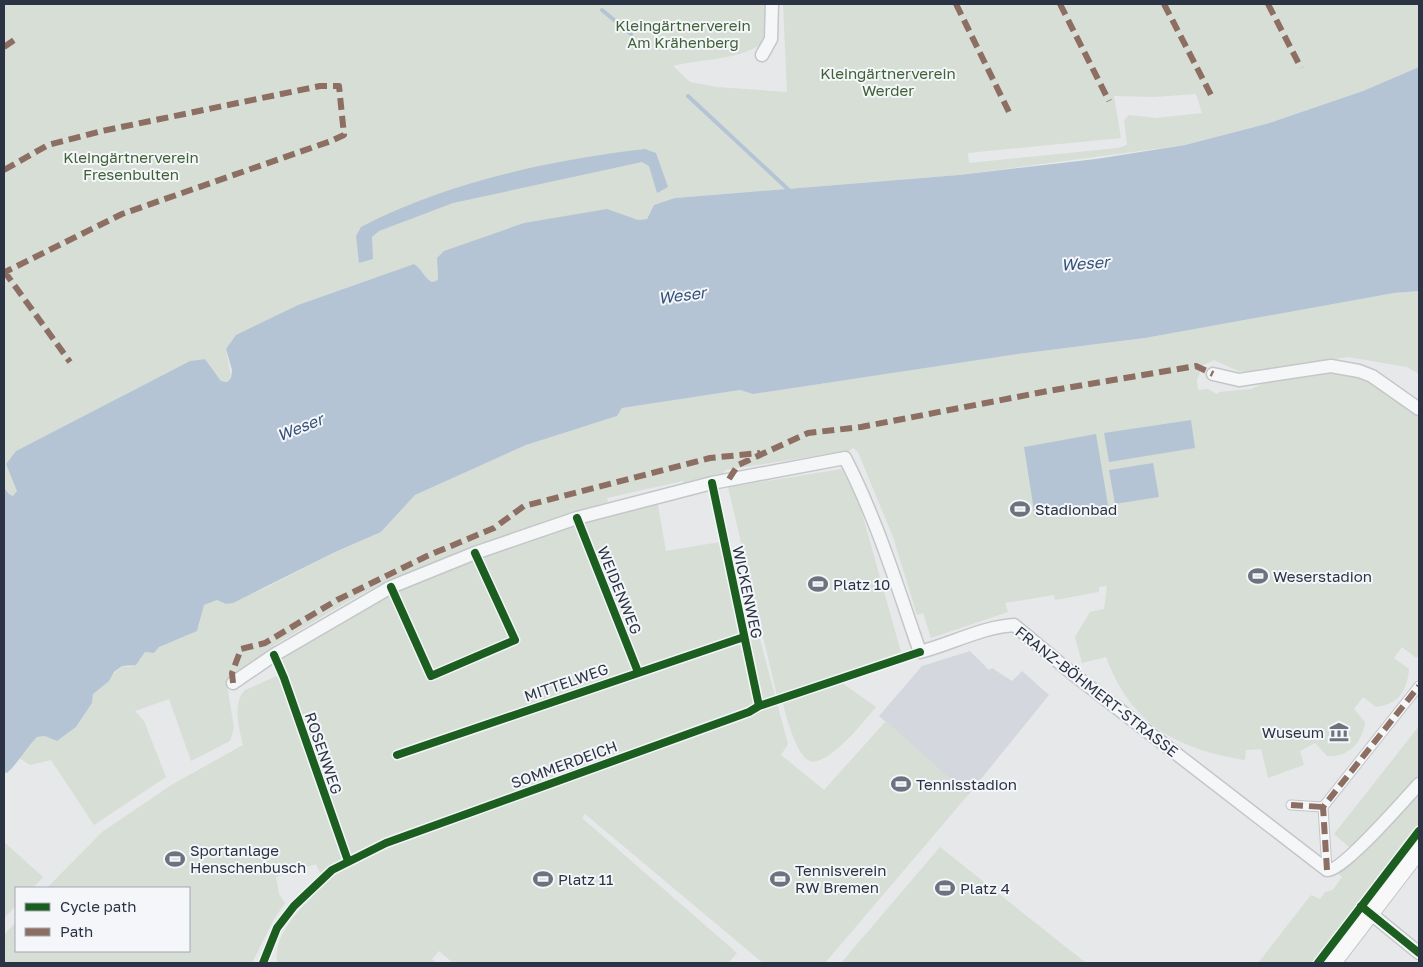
<svg xmlns="http://www.w3.org/2000/svg" width="1423" height="967" font-family="'Golos Text',sans-serif">
	<style>
		.built { fill: #d4d7dd }
		.green { fill: #d6ded6; fill-rule: evenodd }
		.water { fill: #b4c4d5 }
		.lines { fill: none; stroke-linecap: round; stroke-linejoin: round }
		.stream { stroke: #b4c4d5; stroke-width: 4 }
		.pedestrian-casing { stroke: #c4c6c8; stroke-width: 11 }
		.minor-casing { stroke: #c4c6c8; stroke-width: 15 }
		.primary-casing { stroke: #c2c5c8; stroke-width: 21 }
		.pedestrian { stroke: #f5f6f7; stroke-width: 9 }
		.minor { stroke: #f5f6f7; stroke-width: 12 }
		.primary { stroke: #f8f8f8; stroke-width: 19 }
		.quiet { stroke: #8d6e63; stroke-width: 6; stroke-dasharray: 12 6; stroke-linecap: butt }
		.cycleway-casing { stroke: #f4f6f9; stroke-width: 11 }
		.cycleway { stroke: #1b5e20; stroke-width: 8 }
		.labels { text-anchor: middle; dominant-baseline: central; stroke-width: 4; stroke-linejoin: round; paint-order: stroke }
		.park-label { font-size: 15px; fill: #3f6138; stroke: #f4f6f9 }
		.poi-label { font-size: 15px; fill: #2b3445; stroke: #f4f6f9; text-anchor: start }
		.street-label { font-size: 15px; fill: #2b3445; stroke: #f4f6f9 }
		.water-label { font-size: 16px; font-style: italic; fill: #34527a; stroke: #f4f6f9 }
	</style>
	<rect width="100%" height="100%" fill="#e6e8ea"/>
	<path class="built" d="M970 651 989 670 992 668 1012 681 1022 671 1049 695 968 795 879 716 922 666Z"/>
	<path class="green" d="M4 4H767L763 42C744 60 698 59 673 66L690 82 717 87 787 92 783 4H1419V67L1363 91 1266 124 1185 145 959 175 675 198 650 212 647 219 638 220 625 216 437 258 438 280 432 282C424 278 422 269 414 264L298 305 226 349 231 378 226 382 221 381 205 359 190 361 16 451 6 464 18 491 14 496 9 494 4 488ZM1196 94 1202 113 1156 118 1129 115 1124 120 1127 145 1118 148 969 163 968 153 1121 138 1114 96 1154 97Z
		M1419 291V374L1407 367 1348 357 1248 372 1238 371 1214 360 1203 365 1197 380 1198 390 1208 389 1217 394 1219 392 1251 389 1274 379 1340 368 1419 405V657H1415L1402 647 1394 658 1409 669C1407 692 1398 704 1376 707L1363 697 1354 709 1365 722C1362 743 1349 757 1327 756L1315 743 1300 751 1304 765 1268 778 1261 749 1246 750 1245 760C1176 749 1131 724 1106 657L1082 663 1075 637 1090 612 1104 609 1107 586 1099 587V592L1055 600 1054 595 1005 603 1008 612 931 638 923 613 917 615 893 537 858 452 853 448 846 453 831 457 829 454 725 470 722 477 685 484 683 481 607 498 608 502C540 522 473 547 408 572 361 591 318 620 274 645L276 648 226 679 234 728 230 741 191 761 169 699 135 711 144 721 166 777 94 825 51 760 30 765 19 758 37 737 45 736 57 741 76 727 92 703 93 694 122 666 130 667 141 658 145 652 154 653 159 647 199 626 203 605 217 600 226 604 265 588 335 552 381 532 415 495 526 445 617 416 622 408 740 390 753 394 1018 354 1145 338 1394 293Z
		M842 469 860 506 901 652 777 696 728 487Z
		M657 500 666 551 720 542 739 636 758 632 788 744 781 755 824 790 886 721 968 795 825 963H763L585 814 582 818 737 953 730 961 732 963H453L439 951 432 959 437 963H277C273 930 305 906 325 883L316 864 276 877 279 894 285 903 274 919 252 963H4V935L16 922V951H189V888H47L102 832 173 784 243 745C239 729 232 703 245 690L286 672 282 659 288 654C325 633 362 610 400 591 481 549 570 523 657 500Z
		M838 680 876 707C866 719 825 771 808 760 795 752 786 715 782 700Z
		M1419 726V828L1315 963H1258L1311 895 1320 899 1325 892 1333 890 1342 877 1334 870 1355 852 1334 834Z
		M4 842 43 877 33 888H16V906L4 918Z
		M940 847 1086 963H841Z"/>
	<path class="water" d="M1419 67V291L1394 293 1145 338 1018 354 753 394 740 390 622 408 617 416 526 445 415 495 381 532 335 552 233 603 226 604 217 600 204 605 197 631 159 647 154 653 145 652 136 665 122 666 114 672 109 681 93 694 92 703 76 727 57 741 45 736 37 737C26 748 19 762 7 773L4 772V488L9 494 13 496 17 491 6 464 16 451 190 361 205 359 221 381 227 382 231 378 232 370 226 349 236 335 298 305 414 264C422 269 424 278 432 282L438 280 437 258 444 251 524 223 607 209 638 220 647 219 654 205 675 198 959 175 1096 159 1185 145 1266 124 1363 91Z
		M645 149 656 153 668 187 657 193 649 166 642 162 453 203 379 231 372 237 373 259 359 263 356 236 361 227C446 182 551 160 645 149Z
		M1191 420 1195 448 1109 462 1104 433Z
		M1096 434 1108 505 1035 517 1024 447Z
		M1153 463 1159 497 1115 504 1109 470Z"/>
	<g class="lines">
		<path class="stream" d="M602 10 631 34
			M688 96 792 193"/>
		<defs>
			<path id="pedestrian" d="M1291 805 1323 807
				M1327 870 1323 807 1419 686"/>
			<path id="minor" d="M762 55 771 39 772 4
				M1213 374 1239 380 1331 366 1359 371 1372 376 1419 409
				M233 683 274 655 391 587 475 553 577 518 712 483 845 458C877 520 897 586 920 652 951 644 982 627 1014 625L1073 674 1327 870C1342 872 1405 799 1419 784
				M1370 913 1419 953"/>
			<path id="primary" d="M1331 963 1419 848"/>
		</defs>
		<use href="#pedestrian" class="pedestrian-casing"/>
		<use href="#minor" class="minor-casing"/>
		<use href="#primary" class="primary-casing"/>
		<use href="#pedestrian" class="pedestrian"/>
		<use href="#minor" class="minor"/>
		<use href="#primary" class="primary"/>
		<path class="quiet" d="M956 4 1009 112
			M1060 4 1109 101
			M1164 4 1211 95
			M1268 4 1301 68
			M4 47 17 38
			M4 170 48 145 102 131 320 86H339L344 135 331 141 122 214 5 272
			M4 271 70 362
			M729 479 738 465 808 433 861 427 1048 391 1196 366 1213 374
			M233 683 232 673 241 649 265 643 337 600 427 556 494 528 524 506 710 458 760 453
			M1291 805 1323 807
			M1327 870 1323 807 1419 686"/>
		<defs>
			<path id="cycleway" d="M712 483 759 706
				M577 518 638 672
				M391 587 431 676 515 640 475 553
				M274 655 284 678 348 861
				M397 755 744 637
				M1361 906 1419 953
				M263 963 277 928 294 906 332 870 386 843 749 712 759 706 920 652
				M1318 963 1419 831"/>
		</defs>
		<use href="#cycleway" class="cycleway-casing"/>
		<use href="#cycleway" class="cycleway"/>
	</g>
	<defs>
		<symbol id="stadium-bare" viewBox="-9 -9 18 18"><path d="M0-5a6.5 5 0 1 0 0 10a6.5 5 0 1 0 0-10ZM-3.5-1.8h7v3.6h-7Z" fill="#6c737f" stroke="#f4f6f9" stroke-width="2.5" paint-order="stroke"/></symbol>
		<symbol id="museum-bare" viewBox="-9 -9 18 18"><path d="M0-6L6-3V-2H-6V-3ZM-5-1h2V3h-2ZM-1-1h2V3h-2ZM3-1h2V3H3ZM-6 4H6V6H-6Z" fill="#6c737f" stroke="#f4f6f9" stroke-width="2.5" paint-order="stroke"/></symbol>
	</defs>
	<g fill-rule="evenodd">
		<use href="#stadium-bare" x="1006" y="495" width="28" height="28"/>
		<use href="#stadium-bare" x="1244" y="562" width="28" height="28"/>
		<use href="#stadium-bare" x="804" y="570" width="28" height="28"/>
		<use href="#museum-bare" x="1325" y="718" width="28" height="28"/>
		<use href="#stadium-bare" x="887" y="770" width="28" height="28"/>
		<use href="#stadium-bare" x="161" y="845" width="28" height="28"/>
		<use href="#stadium-bare" x="529" y="865" width="28" height="28"/>
		<use href="#stadium-bare" x="766" y="865" width="28" height="28"/>
		<use href="#stadium-bare" x="931" y="874" width="28" height="28"/>
	</g>
	<g class="labels">
		<g class="park-label">
			<text x="683" y="25">Kleingärtnerverein<tspan x="683" dy="17">Am Krähenberg</tspan></text>
			<text x="888" y="73">Kleingärtnerverein<tspan x="888" dy="17">Werder</tspan></text>
			<text x="131" y="157">Kleingärtnerverein<tspan x="131" dy="17">Fresenbulten</tspan></text>
		</g>
		<g class="poi-label">
			<text x="1035" y="509">Stadionbad</text>
			<text x="1273" y="576">Weserstadion</text>
			<text x="833" y="584">Platz 10</text>
			<text x="1324" y="732" text-anchor="end">Wuseum</text>
			<text x="916" y="784">Tennisstadion</text>
			<text x="190" y="850">Sportanlage<tspan x="190" dy="17">Henschenbusch</tspan></text>
			<text x="795" y="870">Tennisverein<tspan x="795" dy="17">RW Bremen</tspan></text>
			<text x="558" y="879">Platz 11</text>
			<text x="960" y="888">Platz 4</text>
		</g>
		<g class="street-label">
			<text transform="translate(620 590) rotate(68)">WEIDENWEG</text>
			<text transform="translate(748 592) rotate(78)">WICKENWEG</text>
			<text transform="translate(566 682) rotate(-19)">MITTELWEG</text>
			<text transform="translate(1097 691) rotate(38)">FRANZ-BÖHMERT-STRASSE</text>
			<text transform="translate(324 753) rotate(71)">ROSENWEG</text>
			<text transform="translate(564 764) rotate(-20)">SOMMERDEICH</text>
		</g>
		<g class="water-label">
			<text transform="translate(1085 263) rotate(-4)">Weser</text>
			<text transform="translate(682 295) rotate(-7)">Weser</text>
			<text transform="translate(300 427) rotate(-22)">Weser</text>
		</g>
	</g>
	<rect width="1423" height="967" fill="none" stroke="#2b3445" stroke-width="10"/>
	<rect x="15" y="887" width="175" height="65" fill="#f4f6f9" stroke="#a4a8b1"/>
	<rect x="25" y="903" width="25" height="8" fill="#1b5e20" stroke="#a4a8b1"/>
	<text x="60" y="912" font-size="15" fill="#2b3445">Cycle path</text>
	<rect x="25" y="928" width="25" height="8" fill="#8d6e63" stroke="#a4a8b1"/>
	<text x="60" y="937" font-size="15" fill="#2b3445">Path</text>
</svg>
